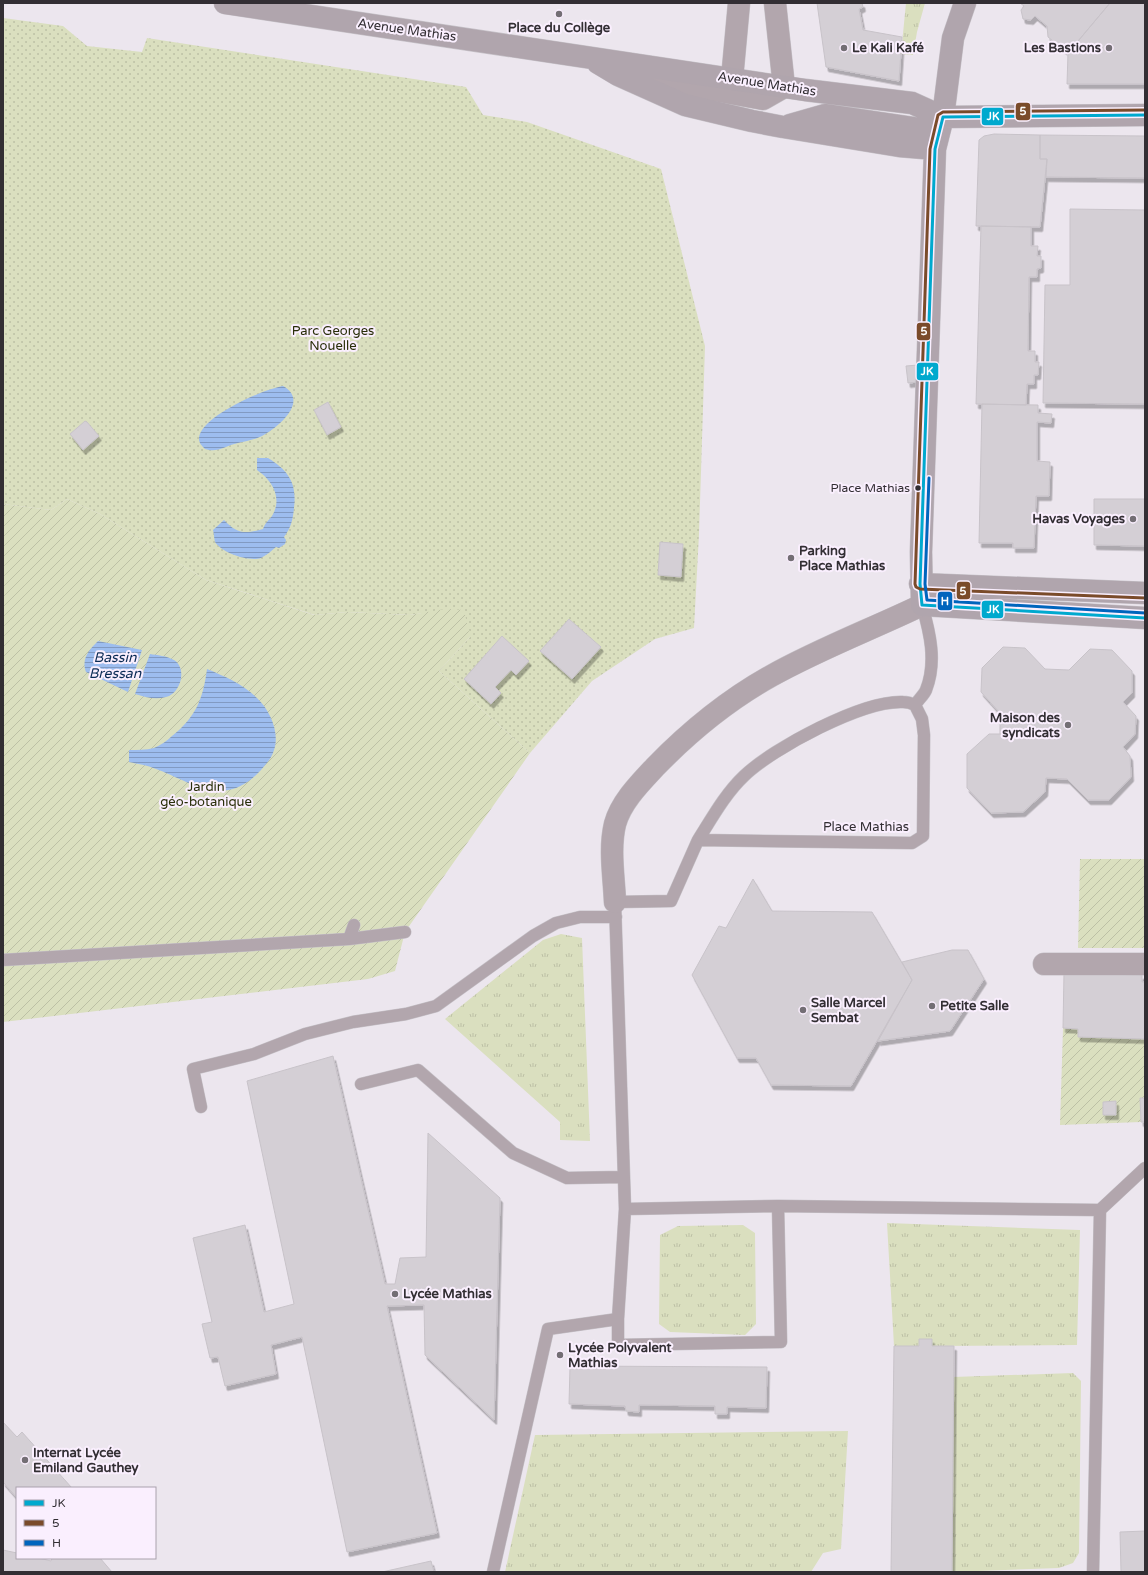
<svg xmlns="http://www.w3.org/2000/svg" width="1148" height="1575" font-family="'Varela Round',sans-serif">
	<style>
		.grass { fill: url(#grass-tufts) }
		.park { fill: url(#park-dots) }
		.garden { fill: url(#garden-furrows) }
		.water { fill: url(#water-rules) }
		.building { fill: #d4cfd5; stroke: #c8c3c9; filter: url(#shadow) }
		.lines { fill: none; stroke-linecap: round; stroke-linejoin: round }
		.lane-casing { stroke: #c6c2c8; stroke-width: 13 }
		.street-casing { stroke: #c6c2c8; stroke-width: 23 }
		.secondary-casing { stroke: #c6c2c8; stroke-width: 23 }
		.lane { stroke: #b2a6ad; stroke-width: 12 }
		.street { stroke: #b2a6ad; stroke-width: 22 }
		.secondary { stroke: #b0a5ad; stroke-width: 22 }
		.bus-1-casing { stroke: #faeffe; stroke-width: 6 }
		.bus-2-casing { stroke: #faeffe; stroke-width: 6 }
		.bus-3-casing { stroke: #faeffe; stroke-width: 6 }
		.bus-1 { stroke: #00a9ce; stroke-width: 3 }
		.bus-2 { stroke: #7a4b2a; stroke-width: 3 }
		.bus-3 { stroke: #0065bd; stroke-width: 3 }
		.poi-dot { fill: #736e74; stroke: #faeffe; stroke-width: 1.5 }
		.bus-dot { fill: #322e33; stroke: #faeffe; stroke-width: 1.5 }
		.labels { text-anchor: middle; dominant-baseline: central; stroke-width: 4; stroke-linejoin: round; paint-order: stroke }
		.bus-label { font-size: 12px; fill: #322e33; stroke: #faeffe; text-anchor: end }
		.poi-label { font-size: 13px; font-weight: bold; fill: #322e33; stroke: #faeffe; text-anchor: start }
		.street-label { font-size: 13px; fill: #322e33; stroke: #faeffe }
		.park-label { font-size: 13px; fill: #292e09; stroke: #faeffe }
		.water-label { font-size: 14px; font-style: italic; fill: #0a2b55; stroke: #faeffe }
		.line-badge { stroke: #faeffe; stroke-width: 1.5 }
		.badge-label { font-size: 11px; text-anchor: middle; font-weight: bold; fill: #fff }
	</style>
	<defs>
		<pattern id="grass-tufts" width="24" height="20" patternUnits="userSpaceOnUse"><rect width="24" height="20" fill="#dadfbf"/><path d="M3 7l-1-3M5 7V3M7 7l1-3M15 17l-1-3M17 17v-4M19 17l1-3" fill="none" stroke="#bcc0a5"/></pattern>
		<pattern id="park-dots" width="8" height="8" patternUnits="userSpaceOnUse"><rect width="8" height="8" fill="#dadfbf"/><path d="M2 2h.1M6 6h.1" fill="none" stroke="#bcc0a5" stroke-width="1.8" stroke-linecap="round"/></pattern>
		<pattern id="garden-furrows" width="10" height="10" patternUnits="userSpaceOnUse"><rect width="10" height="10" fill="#dadfbf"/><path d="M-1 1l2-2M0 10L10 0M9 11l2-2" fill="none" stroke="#bcc0a5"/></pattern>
		<pattern id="water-rules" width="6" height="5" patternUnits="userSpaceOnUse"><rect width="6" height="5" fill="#9dbdef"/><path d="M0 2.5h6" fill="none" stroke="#819ac2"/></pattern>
		<filter id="shadow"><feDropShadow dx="2.5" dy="4.5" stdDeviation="0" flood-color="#0004"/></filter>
	</defs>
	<rect width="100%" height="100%" fill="#ece6ee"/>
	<path class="grass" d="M906 3H925L917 32 913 55 901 54Z
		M561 934 582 938 590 1141 560 1140V1122L445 1019 543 940Z
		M887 1223 1080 1230 1077 1345 932 1346V1339H919V1346H894Z
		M743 1225 755 1233 756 1324 745 1335 670 1332 659 1324 660 1235 678 1226Z
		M1073 1373 1081 1381 1079 1553 1073 1563 1059 1568 952 1572 953 1377Z
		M848 1431 841 1549 823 1553 811 1572H505L535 1435Z"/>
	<path class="park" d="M3 18 63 26 87 46 142 52 147 38 466 87 483 115 527 122 661 169 705 346 699 534 694 628 655 639 592 681 530 753 439 671 470 637 423 613 410 615 347 612 315 615 206 580 100 514 67 499 51 510 3 504Z"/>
	<path class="garden" d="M67 499 100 514 206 580 314 615 347 612 410 615 445 609 464 610 470 637 439 671 530 753 405 932 395 971 368 979 3 1022V504L51 510Z
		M1080 859H1145V948H1078Z
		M1063 1028 1078 1029 1145 1039V1098H1140L1141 1122 1060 1125Z"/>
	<path class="water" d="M283 386C310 401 278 428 262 436 254 440 246 441 238 443 225 446 218 453 205 449 202 446 199 443 199 439 199 417 264 389 283 386Z
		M257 458H268C289 471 297 483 294 508 293 519 291 528 284 537L286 540 285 544 279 548 276 547C271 551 267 555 261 558 249 562 222 553 215 542 214 539 214 533 213 530L224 520C237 534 245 534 263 529 265 523 269 520 272 516 283 498 272 480 257 470Z
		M98 641 142 650 128 692 86 672C81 659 89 650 98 641Z
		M150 654C157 655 167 656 174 660 188 669 180 694 166 697 155 700 145 697 135 694Z
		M207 669C224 676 243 684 257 698 270 710 280 733 274 750 272 758 266 764 261 770 250 782 238 790 222 791 203 793 174 775 156 769 147 765 138 764 129 762V750C137 750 146 750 154 748 161 745 167 741 172 736 196 717 203 699 207 669Z"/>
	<path class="building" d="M817 3H862L863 7 859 9 863 30 902 37 899 81 826 67Z
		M1020 3H1110L1068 53 1048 37 1047 26 1035 16 1031 20 1023 19 1021 10 1024 6Z
		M1110 3H1145V84H1067L1068 53Z
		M994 134 1040 135V159H1047L1040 227 976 226 979 140 984 136Z
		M1040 135 1145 136V178L1046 177 1047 159H1040Z
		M1070 209 1145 210V404L1043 403 1045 285H1070Z
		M981 226 1031 227V246H1038L1037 256H1041V268L1037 269V277H1029L1028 351H1035V362H1039L1038 375H1034V384H1027L1026 405 976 404Z
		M918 365 919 382 908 383 906 366Z
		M328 402 341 427 327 435 314 410Z
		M982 404 1038 405V413L1052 414 1051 423 1037 422V461L1050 462 1049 496H1036L1034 548H1013V543H979Z
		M85 421 87 422 99 436 83 450 70 434Z
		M1094 499H1145V546L1094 545Z
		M660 542 683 544 681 577 658 575Z
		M569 619 601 647 572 679 540 651Z
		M502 636 529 661 516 675 511 670 495 687 501 693 491 704 464 679Z
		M1003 647 1025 648 1045 669 1069 670 1090 649 1112 650 1132 671V693L1123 702 1136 716 1135 734 1123 747 1130 756 1131 777 1109 800H1088L1067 779 1046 778 1045 792 1023 812 991 813 967 788V754L989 734H1000V713L981 692 982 668Z
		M753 879 772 911 872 912 912 980 851 1086 771 1085 756 1058H737L692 975 719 926 726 928Z
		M952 950H968L984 979 950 1031 878 1041 912 980 902 962Z
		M1064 973 1142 975V982H1145V1039L1078 1037V1029L1063 1028Z
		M333 1056 385 1284H395L400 1258 426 1257 428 1133 500 1198 494 1420 425 1355 424 1305 387 1306 437 1533 347 1552 302 1337 271 1345 276 1374 225 1386 218 1357 210 1358 202 1324 212 1322 193 1238 245 1225 264 1312 294 1304 247 1081Z
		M1140 1098H1145V1122H1141Z
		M1116 1101V1115H1103V1102Z
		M919 1339H932V1346H954L952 1572H891L894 1346H919Z
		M570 1366 767 1367 766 1408 727 1407V1414H715V1406L639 1405V1412L626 1411 625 1406 569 1404Z
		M3 1422 17 1437 22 1432 72 1488H17V1498L3 1482Z
		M1145 1531V1572H1121L1120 1532Z
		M3 1550 17 1553V1558H39L51 1561 52 1558H100L112 1572H3Z
		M431 1561 434 1572H382Z"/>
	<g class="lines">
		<defs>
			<path id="lane" d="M915 705C918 700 924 695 926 690 937 662 930 633 922 605
				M349 939 405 932
				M3 960 349 939 354 925
				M361 1084 418 1070 513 1153 567 1178 623 1177
				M201 1107 193 1069 254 1054 305 1034 353 1022 406 1014 436 1006 533 936 556 923 580 917H616
				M778 1206 1100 1210 1093 1572
				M625 1209 778 1206 781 1342 618 1345V1319L625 1209 615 902 671 901 698 840 912 843 923 836 924 735 922 719 915 705C911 703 907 702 903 702 863 700 773 748 744 776 725 794 712 818 698 840
				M1100 1210 1145 1168
				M493 1572 548 1329 618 1319"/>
			<path id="street" d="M625 75 664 81 763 99 784 87 775 3
				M732 79 739 3
				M615 902C614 877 609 849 615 824 621 802 640 783 655 767 689 732 728 700 771 676 819 649 872 629 922 605
				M1044 964H1145"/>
			<path id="secondary" d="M225 3 805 90 912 103 943 117 1145 115
				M965 3 953 38 943 117 935 149 921 552 922 605 1145 618
				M598 63 618 75 685 105 752 121 783 127 899 146 935 149
				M790 125 825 115 926 130 943 117
				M920 584 1145 593"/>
		</defs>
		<use href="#lane" class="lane-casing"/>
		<use href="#street" class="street-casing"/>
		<use href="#secondary" class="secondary-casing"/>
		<use href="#lane" class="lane"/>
		<use href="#street" class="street"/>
		<use href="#secondary" class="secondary"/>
		<defs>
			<path id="bus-1" d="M1145 115 943 117 935 149 920 584 922 605 1145 618"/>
			<path id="bus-2" d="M1145 598 920 589 916 587 915 584 930 149 938 115 943 112 1145 110"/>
			<path id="bus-3" d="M929 478 925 584 927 600 1145 613"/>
		</defs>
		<use href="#bus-1" class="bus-1-casing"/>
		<use href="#bus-2" class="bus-2-casing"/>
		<use href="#bus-3" class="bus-3-casing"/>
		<use href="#bus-1" class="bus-1"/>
		<use href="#bus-2" class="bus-2"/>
		<use href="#bus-3" class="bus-3"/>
	</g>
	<g class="poi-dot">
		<circle cx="559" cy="14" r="4"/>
		<circle cx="844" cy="48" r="4"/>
		<circle cx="1109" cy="48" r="4"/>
		<circle cx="1133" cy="519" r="4"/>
		<circle cx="791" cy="558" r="4"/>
		<circle cx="1068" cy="725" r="4"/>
		<circle cx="932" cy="1006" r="4"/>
		<circle cx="803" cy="1010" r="4"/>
		<circle cx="395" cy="1294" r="4"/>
		<circle cx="560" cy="1355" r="4"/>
		<circle cx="25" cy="1460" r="4"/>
	</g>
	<circle class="bus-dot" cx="918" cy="488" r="3.5"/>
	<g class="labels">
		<g class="bus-label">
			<text x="910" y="488">Place Mathias</text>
		</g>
		<g class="poi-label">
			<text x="559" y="28" text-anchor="middle">Place du Collège</text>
			<text x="852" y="48">Le Kali Kafé</text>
			<text x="1101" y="48" text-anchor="end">Les Bastions</text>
			<text x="1125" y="519" text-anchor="end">Havas Voyages</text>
			<text x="799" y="551">Parking<tspan x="799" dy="15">Place Mathias</tspan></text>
			<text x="1060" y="718" text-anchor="end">Maison des<tspan x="1060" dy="15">syndicats</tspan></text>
			<text x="811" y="1003">Salle Marcel<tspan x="811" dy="15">Sembat</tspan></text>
			<text x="940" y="1006">Petite Salle</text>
			<text x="403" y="1294">Lycée Mathias</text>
			<text x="568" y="1348">Lycée Polyvalent<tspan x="568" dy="15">Mathias</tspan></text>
			<text x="33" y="1453">Internat Lycée<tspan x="33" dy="15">Emiland Gauthey</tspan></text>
		</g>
		<g class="street-label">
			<text transform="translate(407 30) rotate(8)">Avenue Mathias</text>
			<text transform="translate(767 84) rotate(9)">Avenue Mathias</text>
			<text x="866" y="827">Place Mathias</text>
		</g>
		<g class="park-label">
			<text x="333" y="331">Parc Georges<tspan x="333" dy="15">Nouelle</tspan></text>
			<text x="206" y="787">Jardin<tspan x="206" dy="15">géo-botanique</tspan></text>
		</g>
		<g class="water-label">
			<text x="115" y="657">Bassin<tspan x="115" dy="16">Bressan</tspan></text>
		</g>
	</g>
	<g class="line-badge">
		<rect x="1015" y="102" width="16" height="19" rx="4" fill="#7a4b2a"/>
		<rect x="981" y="107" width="23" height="19" rx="4" fill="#00a9ce"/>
		<rect x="916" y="322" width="15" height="19" rx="4" fill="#7a4b2a"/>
		<rect x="916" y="362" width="23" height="19" rx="4" fill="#00a9ce"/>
		<rect x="956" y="581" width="15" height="19" rx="4" fill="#7a4b2a"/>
		<rect x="937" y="591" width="16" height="20" rx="4" fill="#0065bd"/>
		<rect x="981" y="600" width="23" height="19" rx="4" fill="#00a9ce"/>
	</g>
	<g class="badge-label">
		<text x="1023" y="115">5</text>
		<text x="993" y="120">JK</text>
		<text x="924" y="335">5</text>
		<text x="927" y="375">JK</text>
		<text x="963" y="595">5</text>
		<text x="945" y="605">H</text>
		<text x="993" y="613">JK</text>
	</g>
	<rect width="1148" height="1575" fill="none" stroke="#322e33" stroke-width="8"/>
	<rect x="16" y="1487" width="140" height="72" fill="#faeffe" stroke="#aaa2ad"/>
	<rect x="24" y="1500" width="20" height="6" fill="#00a9ce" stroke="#aaa2ad"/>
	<text x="52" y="1507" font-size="12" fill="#322e33">JK</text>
	<rect x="24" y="1520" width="20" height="6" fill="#7a4b2a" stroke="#aaa2ad"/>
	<text x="52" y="1527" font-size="12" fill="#322e33">5</text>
	<rect x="24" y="1540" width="20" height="6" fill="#0065bd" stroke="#aaa2ad"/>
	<text x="52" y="1547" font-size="12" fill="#322e33">H</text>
</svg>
